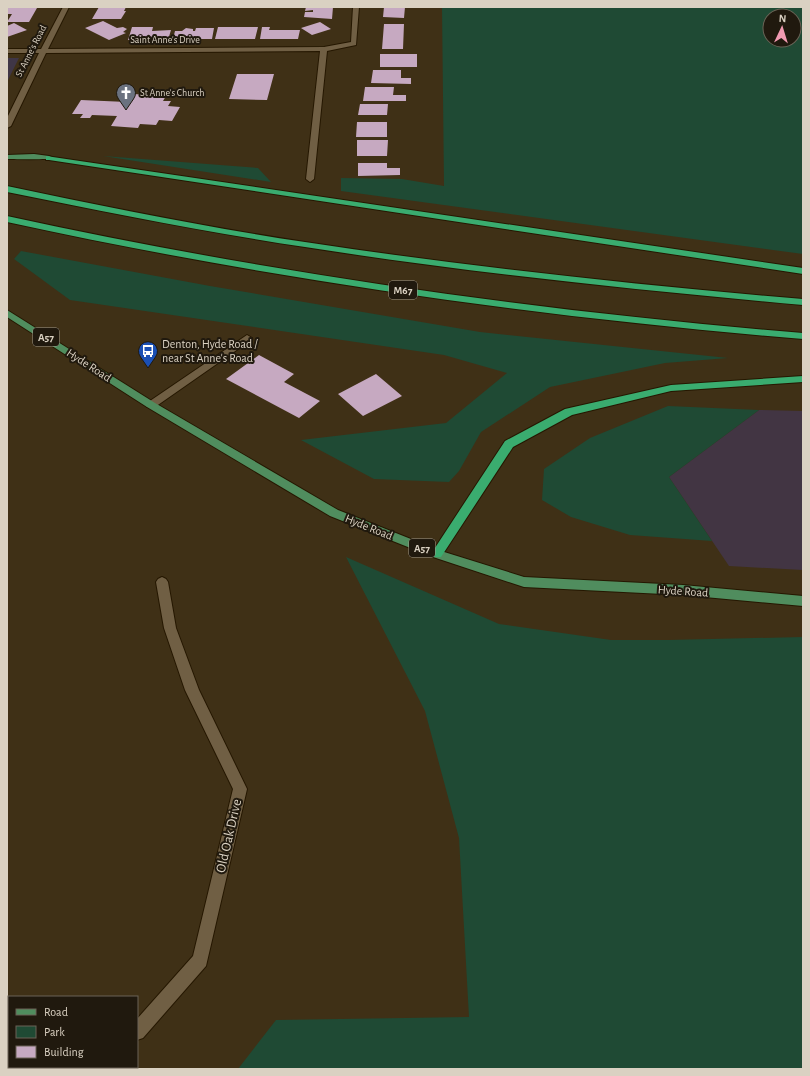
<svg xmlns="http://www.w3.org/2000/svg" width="810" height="1076" font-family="'Alegreya Sans',sans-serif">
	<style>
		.commercial { fill: #423543 }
		.education { fill: #3f3646 }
		.green { fill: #1f4a34; fill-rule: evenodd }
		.building { fill: #c6a9c1 }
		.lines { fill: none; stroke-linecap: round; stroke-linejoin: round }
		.minor-casing { stroke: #251700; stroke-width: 2 }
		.major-casing { stroke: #251700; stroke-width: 2 }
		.highway-casing { stroke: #251700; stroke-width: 2 }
		.minor { fill: #705f44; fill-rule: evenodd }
		.major { fill: #508d5e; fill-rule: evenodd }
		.highway { fill: #3aac6f; fill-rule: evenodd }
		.labels { text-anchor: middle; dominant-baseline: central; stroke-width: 4; stroke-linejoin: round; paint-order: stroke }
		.far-street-label { font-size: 10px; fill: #dad1c2; stroke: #20190e }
		.far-poi-label { font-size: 10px; fill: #dad1c2; stroke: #20190e; text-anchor: start }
		.shield { fill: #20190e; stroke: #a29a8c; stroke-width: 1 }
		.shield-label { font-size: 11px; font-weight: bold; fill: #dad1c2 }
		.poi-label { font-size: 12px; fill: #dad1c2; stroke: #20190e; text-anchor: start }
		.street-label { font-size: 12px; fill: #dad1c2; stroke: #20190e }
		.near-street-label { font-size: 14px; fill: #dad1c2; stroke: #20190e }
	</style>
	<rect width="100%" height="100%" fill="#3f3016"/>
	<path class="commercial" d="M759 410 803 411V570L729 566 669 477Z"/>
	<path class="education" d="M7 58H19L7 82Z"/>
	<path class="green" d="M442 7H803V254L341 191V178L402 179 444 186ZM770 16H794V40H770Z
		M103 156 258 168 271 182Z
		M21 251 210 286 480 332 728 358 665 363 550 387 481 432 459 471 449 482 374 479 301 440 446 423 507 373 444 355 70 300 14 259Z
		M668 406 759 410 669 477 712 541 630 535 571 517 542 500 544 469 590 438Z
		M346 557 499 624 611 640H668L803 637V1069H238L276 1020 469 1017 459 838 425 711Z"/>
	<path class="building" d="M99 7H126L124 11H126L121 19H92Z
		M306 7H333L332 19 304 17 305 12H313V10L305 11Z
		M384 7H405L404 18 383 17Z
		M7 8H37L29 22H7L12 14H7Z
		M103 21 117 28 123 27 127 29 123 32 126 33 109 40 85 28Z
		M320 22 331 29 312 35 301 28Z
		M14 23 27 30 7 37V26Z
		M384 24H404L403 49H382Z
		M132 27H153L152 31 171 30 168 40H128Z
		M218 27H258L255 39H215Z
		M262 27H270L269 30H300L298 39H260Z
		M186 28 193 29V31H195L196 28H214L212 39H173L175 31H182Z
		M380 54H417V67H380Z
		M373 70H401V78H411V84L371 83Z
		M237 74H274L267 100 229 99Z
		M365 87H394L393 95H406V101H363Z
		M133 94 166 96 163 101H171L168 106 180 107 172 121 159 120 156 125 140 124 138 128 111 126 117 116 92 115 90 118H80L83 114H72L81 100 127 102Z
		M360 104H388L387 115H358Z
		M357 122H387V137H356Z
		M357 140H388L387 156H357Z
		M358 163H387V168H400V175L358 176Z
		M259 355 294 374 284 382 320 401 299 418 226 379Z
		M376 374 402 396 363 416 338 394Z"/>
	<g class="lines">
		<defs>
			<path id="minor" d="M63 7H69L48 49 324 47 351 42 353 7H359L356 45 327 51 314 179 310 182 306 179 320 51 46 53 11 126 7 128V118L39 53H7V49H41Z
				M247 335 252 338 251 340 155 407H147L146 405 147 403Z
				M162 577 166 579 168 582 176 628 199 690 247 789 206 966 143 1038 137 1040V1019L193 956 233 789 185 690 164 628 156 582 158 579Z
				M96 1067H115L114 1069H95Z"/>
			<path id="major" d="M34 154 49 156 53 158C50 160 15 159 7 159V155Z
				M7 310 155 403 338 510 441 551 524 577 683 585 803 596V606L683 595 524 587 433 557 330 516 147 407 7 317Z"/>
			<path id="highway" d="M46 156 803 268V274L49 160H46Z
				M7 186C106 207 205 227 305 242 470 267 636 285 803 299V305C636 290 470 273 305 247 205 232 106 212 7 192Z
				M7 216C269 273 536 311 803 333V339C536 317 269 279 7 222Z
				M803 376V382L671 391 572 415 513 447 441 557H433L431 554 505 441 565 409 671 385Z"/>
		</defs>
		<use href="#minor" class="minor-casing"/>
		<use href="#major" class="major-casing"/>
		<use href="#highway" class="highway-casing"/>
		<use href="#minor" class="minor"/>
		<use href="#major" class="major"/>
		<use href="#highway" class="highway"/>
	</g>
	<defs>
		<symbol id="church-pin" viewBox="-11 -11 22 30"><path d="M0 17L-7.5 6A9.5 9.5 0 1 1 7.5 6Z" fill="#6b7280" stroke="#20190e"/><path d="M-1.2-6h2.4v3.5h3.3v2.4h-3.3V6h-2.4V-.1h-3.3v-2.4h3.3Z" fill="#fff"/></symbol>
		<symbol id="bus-pin" viewBox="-11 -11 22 30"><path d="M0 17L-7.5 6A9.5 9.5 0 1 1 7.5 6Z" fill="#1a4fb4" stroke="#20190e"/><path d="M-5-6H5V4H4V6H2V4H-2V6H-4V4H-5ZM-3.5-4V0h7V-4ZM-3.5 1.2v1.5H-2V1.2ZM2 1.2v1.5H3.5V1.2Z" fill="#fff"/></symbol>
	</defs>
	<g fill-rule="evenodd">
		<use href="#church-pin" x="115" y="82" width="22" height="30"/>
		<use href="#bus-pin" x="137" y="340" width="22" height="30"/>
	</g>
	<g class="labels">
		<g class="far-street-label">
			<text x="165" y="40">Saint Anne's Drive</text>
			<text transform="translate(31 51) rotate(-63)">St Anne's Road</text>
		</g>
		<g class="far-poi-label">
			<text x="140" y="93">St Anne's Church</text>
		</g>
		<g class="shield">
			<rect x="389" y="281" width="28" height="18" rx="3"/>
			<rect x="33" y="328" width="26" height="18" rx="3"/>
			<rect x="409" y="539" width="26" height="18" rx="3"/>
		</g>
		<g class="shield-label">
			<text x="403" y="290">M67</text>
			<text x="46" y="337">A57</text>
			<text x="422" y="548">A57</text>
		</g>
		<g class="poi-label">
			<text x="162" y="344">Denton, Hyde Road /<tspan x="162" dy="14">near St Anne's Road</tspan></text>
		</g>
		<g class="street-label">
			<text transform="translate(89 365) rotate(33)">Hyde Road</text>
			<text transform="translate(369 527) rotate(22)">Hyde Road</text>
			<text transform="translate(683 591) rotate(4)">Hyde Road</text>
		</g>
		<g class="near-street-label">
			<text transform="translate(229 836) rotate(-77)">Old Oak Drive</text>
		</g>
	</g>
	<rect width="810" height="1076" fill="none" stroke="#dad1c2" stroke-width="16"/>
	<rect x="8" y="996" width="130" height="72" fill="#20190e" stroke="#6a6356"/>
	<rect x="16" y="1009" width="20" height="6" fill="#508d5e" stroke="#6a6356"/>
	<text x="44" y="1016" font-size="12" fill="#dad1c2">Road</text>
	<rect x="16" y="1026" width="20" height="12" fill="#1f4a34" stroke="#6a6356"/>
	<text x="44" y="1036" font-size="12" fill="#dad1c2">Park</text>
	<rect x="16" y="1046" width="20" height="12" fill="#c6a9c1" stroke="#6a6356"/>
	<text x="44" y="1056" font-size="12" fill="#dad1c2">Building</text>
	<g transform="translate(782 28) rotate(4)"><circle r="19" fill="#20190e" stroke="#6a6356"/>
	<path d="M0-3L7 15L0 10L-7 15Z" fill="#f19ab1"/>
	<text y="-6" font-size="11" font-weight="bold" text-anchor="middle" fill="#dad1c2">N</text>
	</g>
</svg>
